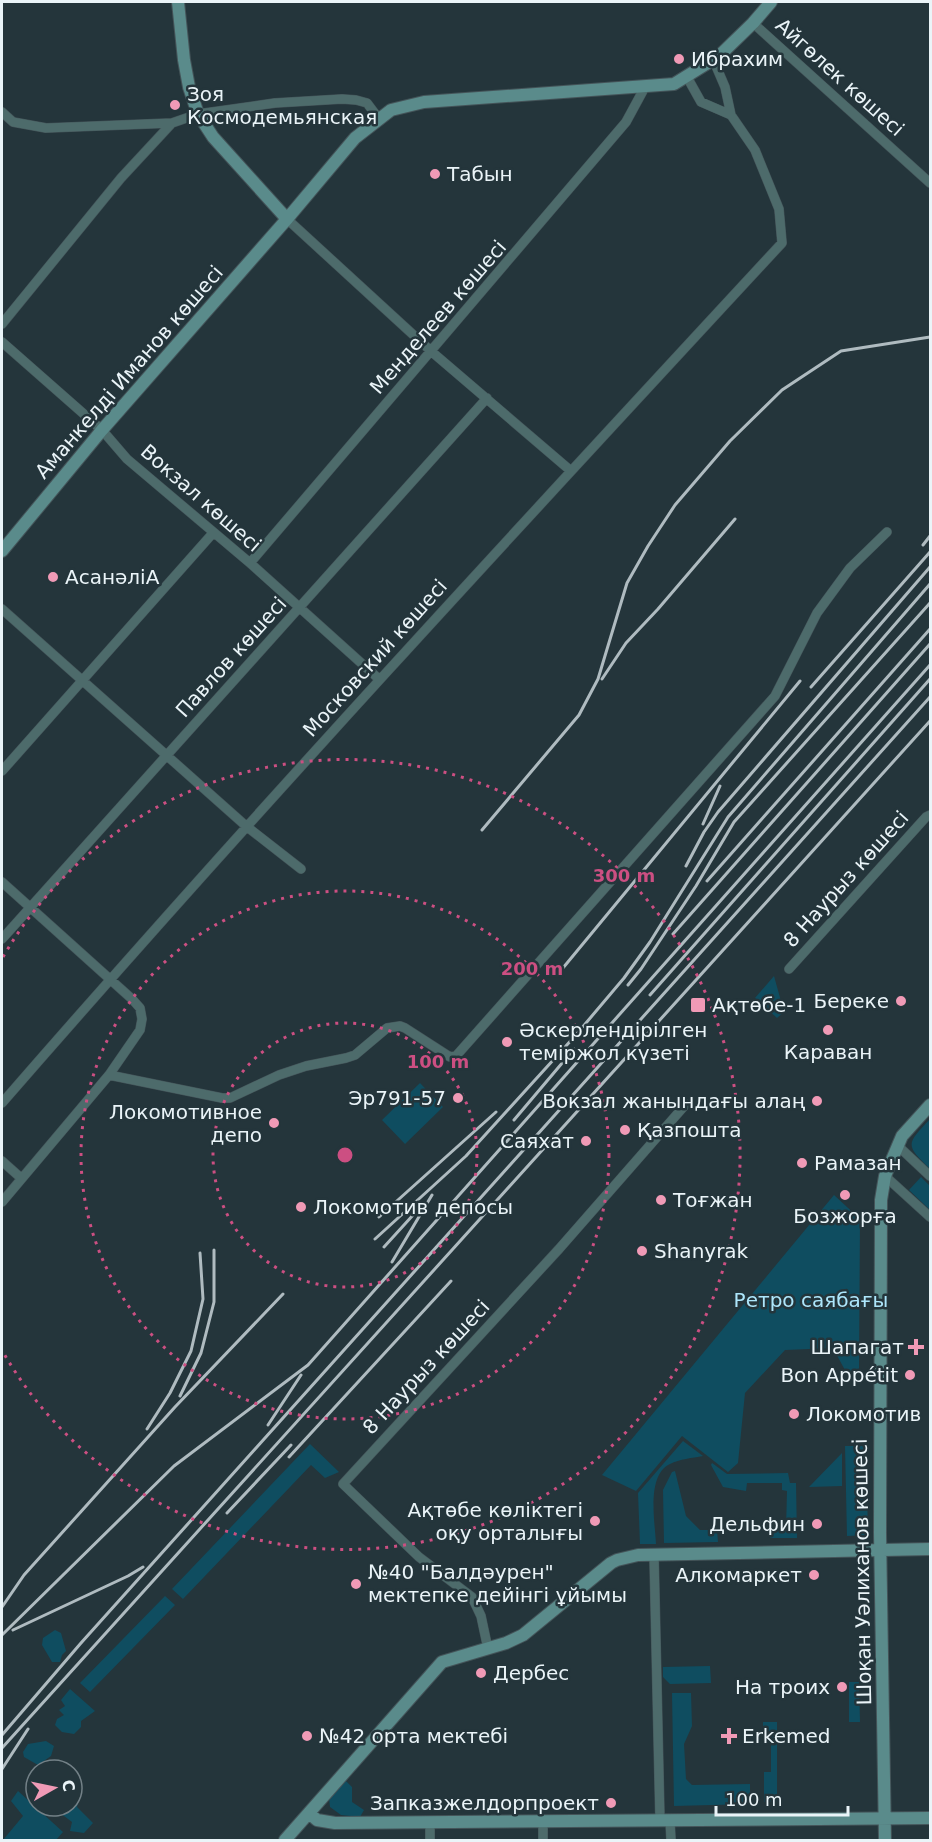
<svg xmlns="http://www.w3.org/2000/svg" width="932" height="1842" font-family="'DejaVu Sans',sans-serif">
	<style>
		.green { fill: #0f4d60 }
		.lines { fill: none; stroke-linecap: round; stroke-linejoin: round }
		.street-casing { stroke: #445459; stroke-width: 10 }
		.secondary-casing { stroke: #445459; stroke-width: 14 }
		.street { stroke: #4d6b6b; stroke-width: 9 }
		.secondary { stroke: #5a8b8b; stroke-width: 12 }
		.rail { stroke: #afbbc0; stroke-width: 3 }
		.ring { fill: none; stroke: #cc4f82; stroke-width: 3; stroke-dasharray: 3 6 }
		.poi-dot { fill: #f09ab6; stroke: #24353b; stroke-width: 2 }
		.labels { text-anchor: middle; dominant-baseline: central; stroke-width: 5; stroke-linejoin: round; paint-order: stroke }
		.poi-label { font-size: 20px; fill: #eaf4f8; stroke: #24353b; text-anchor: start }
		.street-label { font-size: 20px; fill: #eaf4f8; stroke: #24353b }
		.park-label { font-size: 20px; fill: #ade6fb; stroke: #24353b }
		.centre { fill: #cc4f82; stroke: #24353b; stroke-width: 3 }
		.ring-label { font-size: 18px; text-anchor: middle; font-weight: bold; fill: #cc4f82; stroke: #24353b; stroke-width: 5; stroke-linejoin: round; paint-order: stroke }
	</style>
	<rect width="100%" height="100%" fill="#24353b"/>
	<path class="green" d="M774 976 784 1012 777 1018 755 998Z
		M420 1083 443 1107 405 1144 382 1120Z
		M930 1119V1169C904 1144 907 1144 930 1119Z
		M921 1177 930 1186V1210L909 1190Z
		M834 1195 860 1219 859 1372H846L833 1348 785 1350 745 1393 738 1463 728 1472 682 1436 636 1491 602 1475Z
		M683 1441 703 1456C692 1458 680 1459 670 1464 646 1475 655 1522 656 1544H640L638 1493Z
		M310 1444 339 1472 325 1478 311 1465 183 1599 172 1589Z
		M845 1446H866L868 1535 847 1536Z
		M842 1453V1486L809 1487Z
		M712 1463 727 1474 788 1473 790 1483H796L797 1538H770V1532L773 1530H786L787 1491 782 1490V1483H747L746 1491 723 1487 711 1465Z
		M675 1471 686 1516 700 1530H717L718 1542 664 1543 663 1490 672 1472Z
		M165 1596 175 1605 90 1692 80 1683Z
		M55 1630 61 1633 66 1651 62 1655 60 1662H52L42 1645 43 1638Z
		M710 1666 711 1683 670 1684 663 1677V1667Z
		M849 1682H859L860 1722H849Z
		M70 1689 95 1711 81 1721V1727L74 1734 62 1732 55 1725 57 1719 64 1715 59 1710 65 1706 61 1700Z
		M672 1693H691L692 1726 684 1744 686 1779 692 1785 750 1784V1804L674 1806Z
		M763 1722H777V1802H764V1772H771V1734H763Z
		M46 1741 54 1746 51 1756 38 1765 24 1757 23 1752 28 1744Z
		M345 1780 352 1787V1802L364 1810 360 1817 341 1815 330 1807 329 1798Z
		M72 1789 79 1796 77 1807 93 1823 84 1833 70 1831 72 1822 56 1810V1806H72Z
		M18 1791 63 1832 56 1840H3L23 1816 11 1801Z"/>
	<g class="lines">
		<defs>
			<path id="street" d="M753 23 930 183
				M713 59 725 87 731 115
				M2 112 13 122 46 128 172 123
				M287 219 432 352 571 471
				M2 324 121 178 172 123 198 114 275 103 342 99 356 100 367 103 379 119
				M2 342 102 430 127 459 250 563 379 679
				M250 563 626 122 645 87
				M2 609 246 826 301 869
				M2 771 213 533
				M2 882 132 999 140 1008 142 1019 140 1030 109 1075 2 1202
				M2 939 487 398
				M789 969 926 817 930 815
				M109 1075 222 1098H230L279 1075 306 1066 346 1058 355 1055 387 1028 400 1026 405 1028 450 1057 456 1056 775 696 817 613 850 568 887 532
				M2 1103C256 811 519 527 782 243L779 209 755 150 731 115 701 102 687 77
				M897 1145 930 1176
				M2 1161 21 1178
				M885 1176 930 1217
				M654 1555 660 1821
				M488 1649 481 1616 472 1597 419 1557 343 1484 559 1249 686 1104
				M670 1821 671 1840
				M430 1840V1823
				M543 1840V1822"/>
			<path id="secondary" d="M178 2 184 60 189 87 198 114 213 137 287 219
				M2 551 102 430 287 219 355 138 391 110 424 102 674 84 719 56 753 23 771 2
				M309 1813 317 1820 335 1823 930 1818
				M285 1840 442 1662 506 1643 523 1635 611 1563 617 1560 638 1555 930 1549
				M885 1840 880 1533 881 1200 885 1176 902 1136 930 1105"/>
		</defs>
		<use href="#street" class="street-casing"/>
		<use href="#secondary" class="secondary-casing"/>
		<use href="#street" class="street"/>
		<use href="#secondary" class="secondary"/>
		<path class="rail" d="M923 545 930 536
			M602 679 626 643 658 609 735 519
			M811 687 930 552
			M703 824 720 786
			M482 830 579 715 598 679 627 583 648 546 675 505 730 441 782 390 841 351 930 337
			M686 866 704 832 718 812 930 567
			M707 881 930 629
			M673 934 930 644
			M558 974 800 681
			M628 985 641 969 696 886 734 822 930 603
			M650 995 930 679
			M514 1120 574 1049
			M379 1217 496 1112
			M375 1239 466 1156 575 1036 624 978 650 942 728 817 930 584
			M384 1247 414 1214
			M392 1262 432 1195
			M180 1396 201 1353 214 1302V1250
			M268 1425 301 1375
			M147 1429 170 1393 191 1351 203 1299 200 1253
			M289 1457 451 1281
			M227 1513 291 1445
			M2 1607 24 1575 175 1407 283 1294
			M13 1630 128 1576 143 1567
			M2 1635 174 1466 308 1365 930 665
			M2 1735 81 1643 930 697
			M2 1748 930 721
			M2 1769 28 1729"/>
	</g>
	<g class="ring">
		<circle cx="345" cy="1155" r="132"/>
		<circle cx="345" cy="1155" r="264"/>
		<path d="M3 957A395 395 0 1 1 3 1352"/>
	</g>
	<g class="poi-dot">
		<circle cx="679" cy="59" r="6"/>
		<circle cx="175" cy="105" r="6"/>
		<circle cx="435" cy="174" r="6"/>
		<circle cx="53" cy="577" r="6"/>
		<circle cx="901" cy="1001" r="6"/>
		<rect x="690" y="997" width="16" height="16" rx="3"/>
		<circle cx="828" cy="1030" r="6"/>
		<circle cx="507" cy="1042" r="6"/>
		<circle cx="458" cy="1098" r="6"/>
		<circle cx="817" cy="1101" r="6"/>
		<circle cx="274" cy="1123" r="6"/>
		<circle cx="625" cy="1130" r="6"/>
		<circle cx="586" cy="1141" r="6"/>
		<circle cx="802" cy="1163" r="6"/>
		<circle cx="845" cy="1195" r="6"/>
		<circle cx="661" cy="1200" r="6"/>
		<circle cx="301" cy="1207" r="6"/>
		<circle cx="642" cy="1251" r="6"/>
		<path d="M913 1338h6v6h6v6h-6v6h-6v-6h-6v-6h6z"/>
		<circle cx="910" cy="1375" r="6"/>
		<circle cx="794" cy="1414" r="6"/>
		<circle cx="595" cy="1521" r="6"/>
		<circle cx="817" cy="1524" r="6"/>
		<circle cx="814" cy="1575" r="6"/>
		<circle cx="356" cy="1584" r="6"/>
		<circle cx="481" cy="1673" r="6"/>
		<circle cx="842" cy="1687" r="6"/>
		<circle cx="307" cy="1736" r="6"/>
		<path d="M726 1727h6v6h6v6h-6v6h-6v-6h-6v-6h6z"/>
		<circle cx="611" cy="1803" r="6"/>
	</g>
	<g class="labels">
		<g class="poi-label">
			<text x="691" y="59">Ибрахим</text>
			<text x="187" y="94">Зоя<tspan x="187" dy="23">Космодемьянская</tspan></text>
			<text x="447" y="174">Табын</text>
			<text x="65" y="577">АсанәліА</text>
			<text x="889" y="1001" text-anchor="end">Береке</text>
			<text x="712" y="1005">Ақтөбе-1</text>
			<text x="519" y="1030">Әскерлендірілген<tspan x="519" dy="23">теміржол күзеті</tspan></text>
			<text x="828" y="1052" text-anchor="middle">Караван</text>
			<text x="446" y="1098" text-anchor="end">Эр791-57</text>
			<text x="805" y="1101" text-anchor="end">Вокзал жанындағы алаң</text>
			<text x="262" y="1112" text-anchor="end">Локомотивное<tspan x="262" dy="23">депо</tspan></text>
			<text x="637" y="1130">Қазпошта</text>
			<text x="574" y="1141" text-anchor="end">Саяхат</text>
			<text x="814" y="1163">Рамазан</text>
			<text x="673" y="1200">Тоғжан</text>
			<text x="313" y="1207">Локомотив депосы</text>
			<text x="845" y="1216" text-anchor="middle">Бозжорға</text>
			<text x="654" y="1251">Shanyrak</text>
			<text x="904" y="1347" text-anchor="end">Шапагат</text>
			<text x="898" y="1375" text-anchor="end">Bon Appétit</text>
			<text x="806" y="1414">Локомотив</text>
			<text x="583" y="1510" text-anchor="end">Ақтөбе көліктегі<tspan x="583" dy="23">оқу орталығы</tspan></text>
			<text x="805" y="1524" text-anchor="end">Дельфин</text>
			<text x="368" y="1572">№40 "Балдәурен"<tspan x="368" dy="23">мектепке дейінгі ұйымы</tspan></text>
			<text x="802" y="1575" text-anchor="end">Алкомаркет</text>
			<text x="493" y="1673">Дербес</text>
			<text x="830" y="1687" text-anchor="end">На троих</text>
			<text x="319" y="1736">№42 орта мектебі</text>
			<text x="742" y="1736">Erkemed</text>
			<text x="599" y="1803" text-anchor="end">Запказжелдорпроект</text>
		</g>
		<g class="street-label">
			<text transform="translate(840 77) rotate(42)">Айгөлек көшесі</text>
			<text transform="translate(438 317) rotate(-49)">Менделеев көшесі</text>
			<text transform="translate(129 372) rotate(-49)">Аманкелді Иманов көшесі</text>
			<text transform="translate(201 498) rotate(41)">Вокзал көшесі</text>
			<text transform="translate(231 657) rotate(-48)">Павлов көшесі</text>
			<text transform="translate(375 658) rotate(-48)">Московский көшесі</text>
			<text transform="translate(846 879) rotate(-48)">8 Наурыз көшесі</text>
			<text transform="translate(426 1367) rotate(-47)">8 Наурыз көшесі</text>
			<text transform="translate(862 1572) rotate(-91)">Шоқан Уәлиханов көшесі</text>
		</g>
		<g class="park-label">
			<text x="811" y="1300">Ретро саябағы</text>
		</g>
	</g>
	<circle cx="345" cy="1155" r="9" class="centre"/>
	<g class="ring-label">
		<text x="624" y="882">300 m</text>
		<text x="532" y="975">200 m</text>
		<text x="438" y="1068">100 m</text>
	</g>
	<rect width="932" height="1842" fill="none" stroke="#eaf4f8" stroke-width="6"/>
	<g transform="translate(54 1788) rotate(81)"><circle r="28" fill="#24353b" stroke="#738187" stroke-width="1.5"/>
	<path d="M0-4.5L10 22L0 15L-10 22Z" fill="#f09ab6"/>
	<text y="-9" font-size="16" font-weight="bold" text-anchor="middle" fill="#eaf4f8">С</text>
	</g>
	<path d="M716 1806v9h132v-9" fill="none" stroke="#eaf4f8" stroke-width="3"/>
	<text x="725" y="1806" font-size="18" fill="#eaf4f8" stroke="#24353b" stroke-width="4.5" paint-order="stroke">100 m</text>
</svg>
